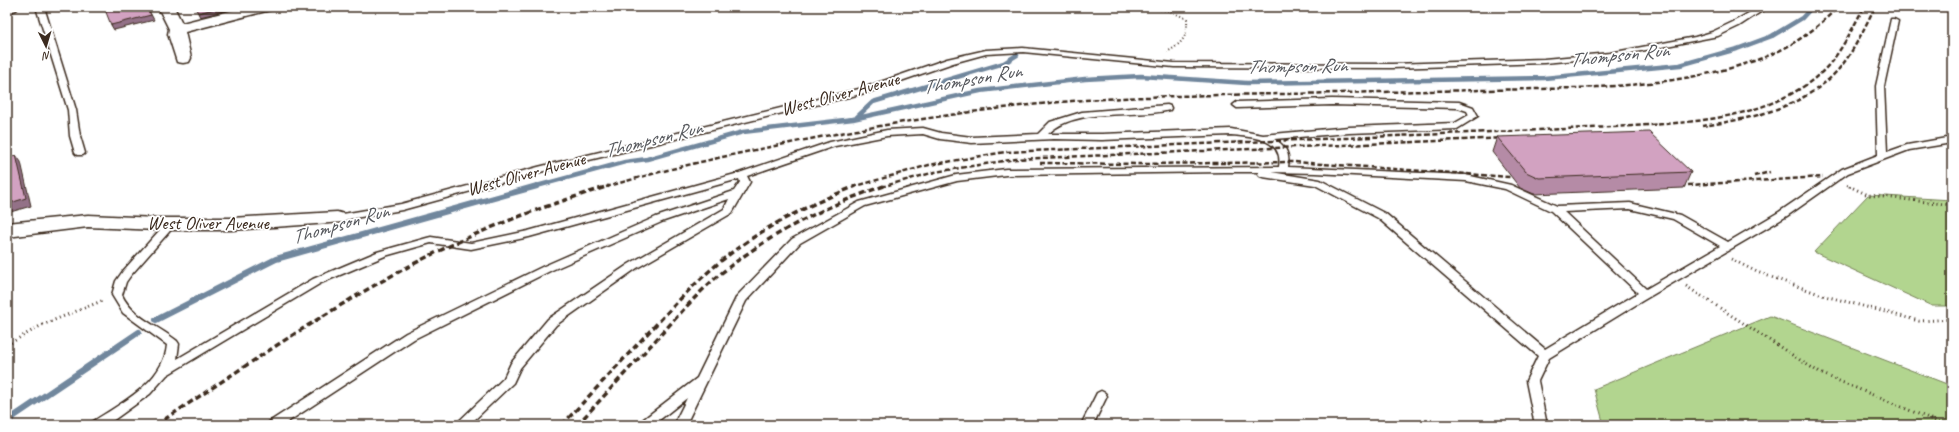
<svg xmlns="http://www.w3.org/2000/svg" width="1959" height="432" font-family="Caveat,sans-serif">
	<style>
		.green { fill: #b2d58f; stroke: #768056 }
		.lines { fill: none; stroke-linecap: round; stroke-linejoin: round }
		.stream-far1 { stroke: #71879d; stroke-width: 4.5 }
		.stream { stroke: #71879d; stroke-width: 6 }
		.lane-casing { stroke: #3b2a1e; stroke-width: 3 }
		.street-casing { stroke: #3b2a1e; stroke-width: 3 }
		.path-far1 { stroke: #3b2a1e; stroke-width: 2; stroke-dasharray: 1 2.5; stroke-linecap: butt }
		.path { stroke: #3b2a1e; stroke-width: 3; stroke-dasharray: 1 3.5; stroke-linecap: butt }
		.lane { fill: #fff; fill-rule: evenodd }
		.street { fill: #fff; fill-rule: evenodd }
		.rail-far1 { stroke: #3b2a1e; stroke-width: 2.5; stroke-dasharray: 5 2.5; stroke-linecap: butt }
		.rail { stroke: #3b2a1e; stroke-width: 3.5; stroke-dasharray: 6 3.5; stroke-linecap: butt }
		.wall { fill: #b58ba6; stroke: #3b2a1e }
		.shaded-wall { fill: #937187; stroke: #3b2a1e }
		.building { fill: #d2a2c1; stroke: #3b2a1e }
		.labels { text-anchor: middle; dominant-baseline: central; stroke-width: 3.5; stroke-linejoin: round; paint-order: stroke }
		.street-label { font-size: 19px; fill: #3b2a1e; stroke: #fff }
		.water-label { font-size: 20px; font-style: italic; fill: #56585d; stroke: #fff }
	</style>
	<rect width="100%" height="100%" fill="#fff"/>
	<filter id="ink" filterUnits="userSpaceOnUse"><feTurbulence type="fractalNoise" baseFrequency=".025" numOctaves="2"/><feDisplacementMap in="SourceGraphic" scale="8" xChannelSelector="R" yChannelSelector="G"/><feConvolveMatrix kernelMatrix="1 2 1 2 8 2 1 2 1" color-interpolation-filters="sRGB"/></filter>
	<g filter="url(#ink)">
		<path class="green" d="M1868 195 1952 200V306H1932L1814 252Z
			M1770 316 1952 386V425H1604L1594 389Z"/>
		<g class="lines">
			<path class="stream-far1" d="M857 117 873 102 1004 63 1017 55
				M533 187 625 162 647 159 743 132 853 119 980 91 1085 79 1141 76 1247 83 1544 78 1680 65 1737 49 1772 36 1802 18 1812 7"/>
			<path class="stream" d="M156 320 276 259 537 186
				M7 421 139 332"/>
			<defs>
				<path id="lane" d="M36 7H44L76 110 80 136 85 153 83 155H77L75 153 70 136 68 110Z
					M1759 7H1768L1739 26 1718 36 1610 57 1544 63 1392 68 1174 67 1023 52 986 54 953 63 869 92 544 171 402 210 337 221 332 218 337 215 401 204 538 167 863 88 947 59 986 50 1023 48 1174 63 1392 64 1544 59 1610 53 1695 37 1712 32 1733 22Z
					M1891 19H1894L1898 21 1884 86 1887 152 1907 145 1952 137V143L1909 150 1848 173 1787 216 1642 301 1549 358 1538 381 1547 425H1535L1526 381 1538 356 1378 218 1315 185 1263 177 1260 176 1258 174 1259 172H1224L1006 175 957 181 865 206 800 243 746 301 689 418 688 425H676L677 418 687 398 653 425H638L640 422 697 378 737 296 792 239 859 202 956 175 1006 169 1279 167C1284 138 1252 137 1231 135L1102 140 1054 139 972 143 940 139 923 134 887 136 835 146 747 176 750 182 732 213 637 268 556 325 520 368 513 383 469 425H455L504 378 511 363 548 319 629 264 724 209 729 199 664 221 552 270 414 339 283 425H267L269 422 406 333 544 266 656 217 734 191 740 182 739 179 529 237 471 249 431 243 385 256 321 283 167 375 150 394 111 422 106 425H90L92 422C120 404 164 382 167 345L123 313 112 295 116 281 123 271 167 222 171 221 176 224 131 275 126 282 122 295C133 318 159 326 177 341L179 344 177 359 313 279 377 252 427 238 431 237 471 243 528 231 739 173 830 142 887 130 923 128 941 133 972 137 1038 134 1050 122 1082 112 1167 105 1170 106 1171 108 1170 110C1134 119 1076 106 1048 134H1102L1231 129 1263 135 1349 127 1455 123 1469 115 1467 111 1458 108 1332 105 1237 108 1233 105 1237 102 1332 99 1459 102 1473 107 1478 116 1457 129 1349 133 1274 139C1286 146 1290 154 1288 167L1466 175 1511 185 1557 206 1630 203 1680 215 1728 242 1779 212 1842 169 1878 155 1876 86ZM1271 172 1316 173 1466 181 1505 189 1551 211 1638 293 1545 349 1386 214 1320 180ZM1630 209 1673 219 1720 246 1646 289 1564 212Z
					M1101 391 1105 393 1107 396 1093 425H1081L1097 393Z"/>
				<path id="street" d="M7 7H19L16 10 7 13Z
					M158 7H174L182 23 246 7H273L270 10 185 32 191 58 189 62 183 63 177 62 168 34 169 29Z
					M337 212 344 214 348 218 344 222 231 230H157L88 227 7 237V223L88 215 157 218H231Z"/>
			</defs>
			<use href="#lane" class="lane-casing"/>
			<use href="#street" class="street-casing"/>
			<path class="path-far1" d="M1143 7 1170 11 1187 19C1188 36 1182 44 1167 52
				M1847 185 1851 187"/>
			<path class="path" d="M1849 186 1868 195 1952 205
				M1731 259 1757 272 1825 296 1919 321 1952 319
				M1686 286 1820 373 1945 425
				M7 345 42 325 104 300"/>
			<use href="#lane" class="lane"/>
			<use href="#street" class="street"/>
			<path class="rail-far1" d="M1702 126C1750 119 1804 108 1838 70 1854 52 1864 28 1875 7
				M1040 163 1143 164 1294 162 1524 178
				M1754 176 1770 172
				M1673 186 1823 177
				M606 187C666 169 728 155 790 143 883 124 977 109 1072 101 1142 96 1212 95 1281 94 1349 93 1416 91 1484 90 1574 88 1667 90 1754 61 1789 49 1812 33 1838 7
				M853 187 929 165 1005 152 1613 127C1683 123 1769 122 1823 71 1841 53 1852 29 1864 7
				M881 187 935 172 1016 159 1507 138"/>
			<path class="rail" d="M156 425C248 365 338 301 437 252 492 225 550 204 609 186
				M562 425C590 395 619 364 647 334 671 309 694 283 721 261 761 228 808 205 856 186
				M577 425C607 393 636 361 666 329 683 310 700 291 719 275 768 235 824 206 884 186"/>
		</g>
		<path class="wall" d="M1497 137 1691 172 1684 188 1534 194 1520 188 1492 152Z"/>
		<path class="shaded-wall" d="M147 7 154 20 114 30 111 25Z
			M222 7H231L232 9 200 17 198 13Z
			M16 155 21 162 31 206 7 213V204Z"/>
		<path class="building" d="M104 7H147L151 15 111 25Z
			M195 7H222L198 13Z
			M1649 132 1691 172 1539 178 1526 172 1497 137Z
			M16 155 26 198 7 204V158Z"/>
	</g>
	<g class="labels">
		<g class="street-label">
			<text transform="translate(840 94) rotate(-15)">West Oliver Avenue</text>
			<text transform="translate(526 174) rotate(-15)">West Oliver Avenue</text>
			<text x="208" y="223">West Oliver Avenue</text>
		</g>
		<g class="water-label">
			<text transform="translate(1619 55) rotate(-6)">Thompson Run</text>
			<text transform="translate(1297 66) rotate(-1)">Thompson Run</text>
			<text transform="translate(972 79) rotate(-10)">Thompson Run</text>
			<text transform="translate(653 139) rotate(-14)">Thompson Run</text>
			<text transform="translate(340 224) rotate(-16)">Thompson Run</text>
		</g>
	</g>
	<rect width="1959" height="432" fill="none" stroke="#fff" stroke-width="24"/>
	<rect x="12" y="12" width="1935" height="408" fill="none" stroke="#3b2a1e" stroke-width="1.5" filter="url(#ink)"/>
	<g transform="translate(46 46) rotate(175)" stroke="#ffffff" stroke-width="3" paint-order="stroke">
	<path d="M0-3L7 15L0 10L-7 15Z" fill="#3b2a1e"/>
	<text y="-6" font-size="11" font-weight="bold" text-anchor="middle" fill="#3b2a1e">N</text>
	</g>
</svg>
